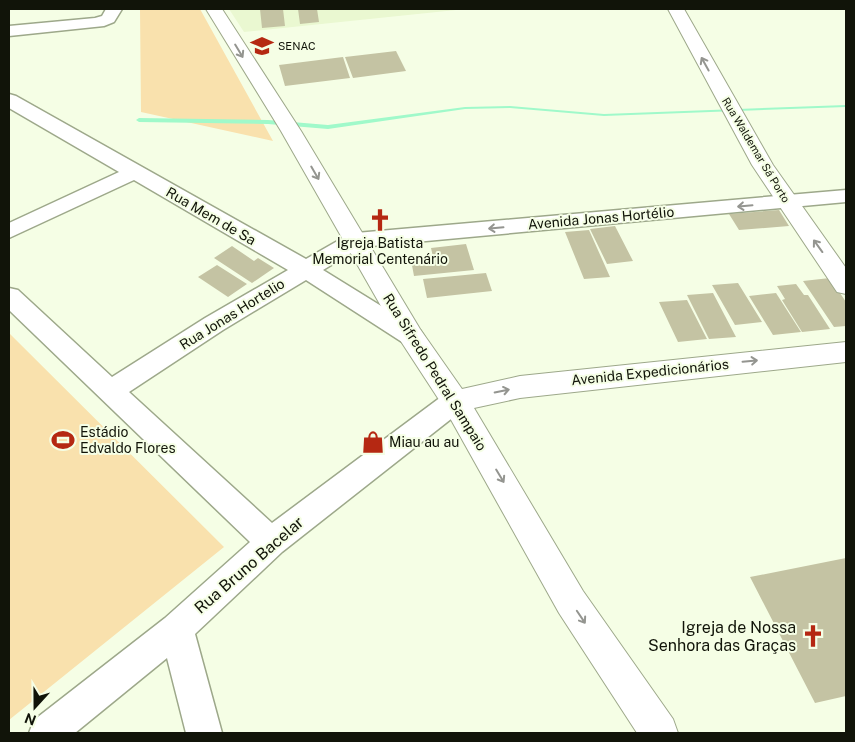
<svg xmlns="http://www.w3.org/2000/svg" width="855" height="742" font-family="'Public Sans',sans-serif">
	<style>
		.built { fill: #eaf8d1 }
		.green { fill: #f9e1ad }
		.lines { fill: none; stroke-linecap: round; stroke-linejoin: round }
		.stream { fill: #a0f9ca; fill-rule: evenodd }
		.building { fill: #c4c3a3 }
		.minor-casing { stroke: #9da88a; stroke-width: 3 }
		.tertiary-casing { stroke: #9da88a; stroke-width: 2 }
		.minor { fill: #fff; fill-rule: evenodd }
		.tertiary { fill: #fff; fill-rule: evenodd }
		.oneway { stroke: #949590 }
		.labels { text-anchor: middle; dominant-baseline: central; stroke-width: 4; stroke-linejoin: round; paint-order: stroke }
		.far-poi-label { font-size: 11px; fill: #111409; stroke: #f5fee5; text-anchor: start }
		.far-street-label { font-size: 11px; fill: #111409; stroke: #f5fee5 }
		.street-label { font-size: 14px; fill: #111409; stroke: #f5fee5 }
		.poi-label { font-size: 14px; fill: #111409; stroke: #f5fee5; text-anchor: start }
		.near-street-label { font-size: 16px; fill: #111409; stroke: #f5fee5 }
		.near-poi-label { font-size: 16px; fill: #111409; stroke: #f5fee5; text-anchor: end }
	</style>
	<rect width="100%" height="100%" fill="#f5fee5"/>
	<path class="built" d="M229 9H456V10L244 32Z"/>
	<path class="green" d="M140 9H200L273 141 141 112Z
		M9 333 224 547 9 720Z"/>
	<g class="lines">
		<path class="stream" d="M846 105V107L604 116 510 108 465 109 328 129 268 124 139 122 136 120 139 118 268 120 328 125 465 107 510 106 604 114Z"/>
	</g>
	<path class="building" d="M260 9H283L285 26 262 28Z
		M298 9H317L319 22 300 24Z
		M396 51 406 71 353 78 345 57Z
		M343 57 350 78 285 86 279 65Z
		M779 210 789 226 739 230 729 214Z
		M615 226 633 261 607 264 590 229Z
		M589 230 610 277 584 279 565 232Z
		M466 244 474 270 414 276 411 260 433 257 431 248Z
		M232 246 254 261 258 258 274 268 252 283 214 258Z
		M217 265 247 284 228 297 198 277Z
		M486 273 492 291 427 298 423 279Z
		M830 278 846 302V326L834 327 803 281Z
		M738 283 762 322 735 325 712 285Z
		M796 284 804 295H808L830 329 802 332 782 300 785 299 777 286Z
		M713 293 736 337 709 339 687 295Z
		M776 293 801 332 773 335 749 296Z
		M687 300 707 339 678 342 659 302Z
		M846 558V696L815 703 750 577Z"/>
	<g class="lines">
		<defs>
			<path id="minor" d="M106 9H122L114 22 104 26 9 36V26L95 18 102 16Z
				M9 94 16 96 306 259 348 235 356 233 846 190V202L361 247 323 270 420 330 424 336 420 342 411 345 402 342 306 280 223 330 129 392 272 523 445 394 455 391 465 394 469 401 465 408 282 552 195 634 222 733H186L167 658 75 733H29L34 720 165 618 250 542 9 310V288L18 290 112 377 205 318 288 270 134 180 9 238V223L119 172 9 108Z"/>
			<path id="tertiary" d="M206 9H222L301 131 420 329 462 389 520 376 846 342V362L520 398 474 408 583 591 673 719 678 733H637L559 613 445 409 402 343 281 131Z
				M668 9H684L773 165 846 268V294L837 292 752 165Z"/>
		</defs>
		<use href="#minor" class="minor-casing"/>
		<use href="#tertiary" class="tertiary-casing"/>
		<use href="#minor" class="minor"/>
		<use href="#tertiary" class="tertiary"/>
	</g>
	<defs><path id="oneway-shaft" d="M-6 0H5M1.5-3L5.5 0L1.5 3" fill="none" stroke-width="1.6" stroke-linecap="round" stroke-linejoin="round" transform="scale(1.25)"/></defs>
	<g class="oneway">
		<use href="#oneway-shaft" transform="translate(239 51) rotate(59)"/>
		<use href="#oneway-shaft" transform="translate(705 64) rotate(-119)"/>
		<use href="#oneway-shaft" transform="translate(315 173) rotate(60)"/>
		<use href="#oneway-shaft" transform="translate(745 206) rotate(175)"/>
		<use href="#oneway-shaft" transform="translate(496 228) rotate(175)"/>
		<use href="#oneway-shaft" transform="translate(818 246) rotate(-126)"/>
		<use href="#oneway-shaft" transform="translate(750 361) rotate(-5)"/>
		<use href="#oneway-shaft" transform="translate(502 391) rotate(-12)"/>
		<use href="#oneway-shaft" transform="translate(500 476) rotate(59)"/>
		<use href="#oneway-shaft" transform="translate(581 617) rotate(56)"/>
	</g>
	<defs>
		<symbol id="school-bare" viewBox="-9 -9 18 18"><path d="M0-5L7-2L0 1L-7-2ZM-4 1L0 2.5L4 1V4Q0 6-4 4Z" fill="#b52812" stroke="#f5fee5" stroke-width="2.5" paint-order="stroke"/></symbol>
		<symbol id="church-bare" viewBox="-9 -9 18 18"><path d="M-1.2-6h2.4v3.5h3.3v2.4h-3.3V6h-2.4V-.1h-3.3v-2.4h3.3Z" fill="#b52812" stroke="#f5fee5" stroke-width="2.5" paint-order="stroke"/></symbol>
		<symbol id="stadium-bare" viewBox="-9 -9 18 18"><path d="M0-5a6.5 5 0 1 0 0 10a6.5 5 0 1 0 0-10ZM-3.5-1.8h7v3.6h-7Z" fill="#b52812" stroke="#f5fee5" stroke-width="2.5" paint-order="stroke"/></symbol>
		<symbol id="shop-bare" viewBox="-9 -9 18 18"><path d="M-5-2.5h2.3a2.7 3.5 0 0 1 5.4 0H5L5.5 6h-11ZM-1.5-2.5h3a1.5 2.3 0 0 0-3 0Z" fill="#b52812" stroke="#f5fee5" stroke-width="2.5" paint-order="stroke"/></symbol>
	</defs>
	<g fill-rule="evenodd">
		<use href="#school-bare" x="246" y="30" width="32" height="32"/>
		<use href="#church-bare" x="364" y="204" width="32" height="32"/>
		<use href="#stadium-bare" x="47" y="424" width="32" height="32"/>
		<use href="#shop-bare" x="357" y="426" width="32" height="32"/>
		<use href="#church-bare" x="797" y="620" width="32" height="32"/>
	</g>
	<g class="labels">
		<g class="far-poi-label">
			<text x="278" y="46">SENAC</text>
		</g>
		<g class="far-street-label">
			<text transform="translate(756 150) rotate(59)">Rua Waldemar Sá Porto</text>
		</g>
		<g class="street-label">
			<text transform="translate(211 216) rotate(30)">Rua Mem de Sa</text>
			<text transform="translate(601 218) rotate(-5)">Avenida Jonas Hortélio</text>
			<text transform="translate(232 314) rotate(-32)">Rua Jonas Hortelio</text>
			<text transform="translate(435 372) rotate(58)">Rua Sifredo Pedral Sampaio</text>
			<text transform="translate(650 372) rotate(-6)">Avenida Expedicionários</text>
		</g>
		<g class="poi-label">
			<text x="380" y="243" text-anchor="middle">Igreja Batista<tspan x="380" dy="16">Memorial Centenário</tspan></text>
			<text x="80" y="432">Estádio<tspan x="80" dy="16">Edvaldo Flores</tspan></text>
			<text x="389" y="442">Miau au au</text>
		</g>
		<g class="near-street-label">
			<text transform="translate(249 565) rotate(-41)">Rua Bruno Bacelar</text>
		</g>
		<g class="near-poi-label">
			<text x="796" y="627">Igreja de Nossa<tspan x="796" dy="18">Senhora das Graças</tspan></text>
		</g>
	</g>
	<rect width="855" height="742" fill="none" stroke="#111409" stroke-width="20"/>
	<g transform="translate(35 707) rotate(201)" stroke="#f5fee5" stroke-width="4" paint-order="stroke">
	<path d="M0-4L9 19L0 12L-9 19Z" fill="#111409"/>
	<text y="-8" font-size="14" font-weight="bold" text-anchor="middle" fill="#111409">N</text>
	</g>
</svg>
